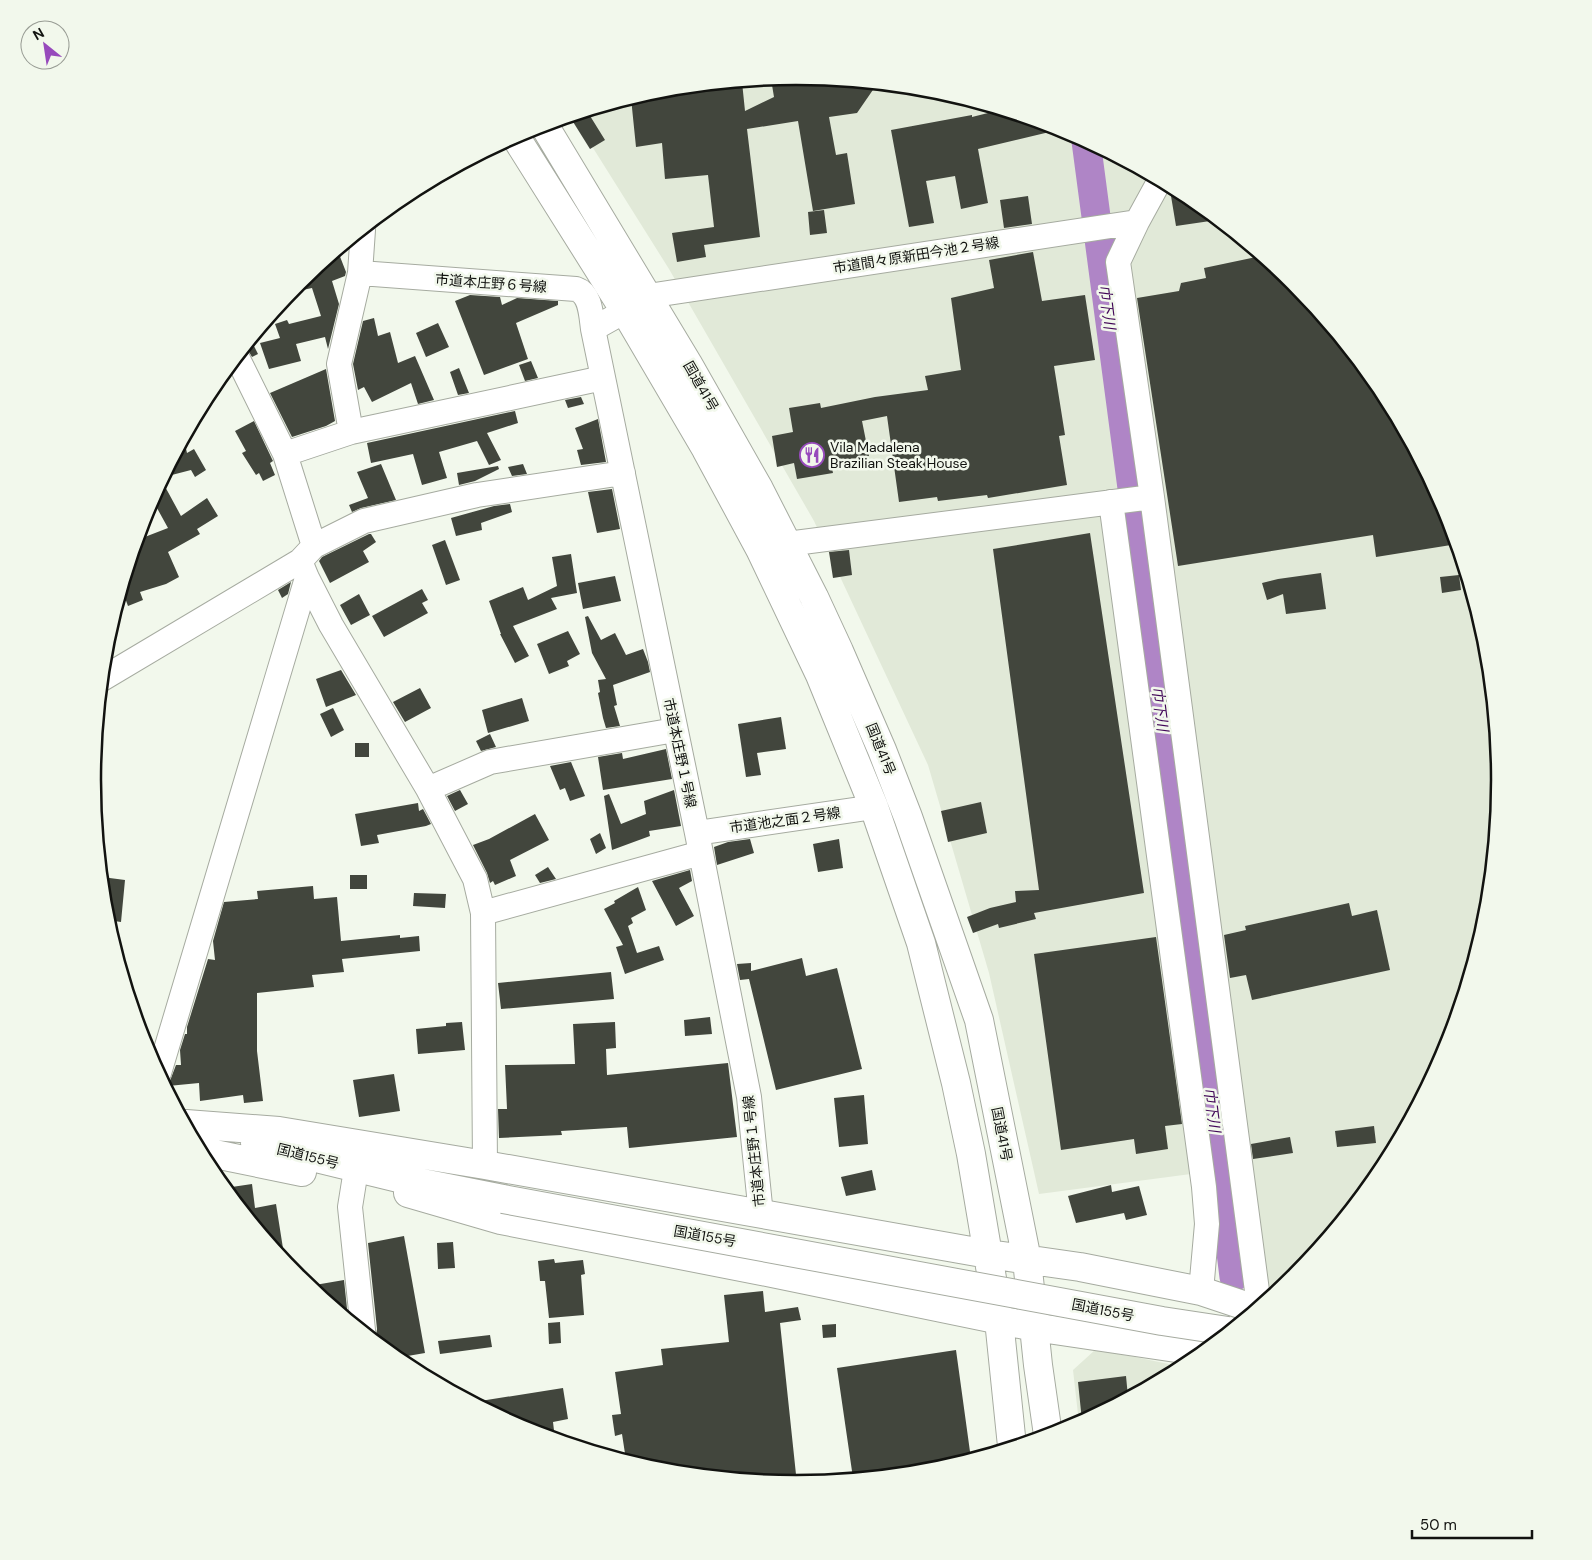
<svg xmlns="http://www.w3.org/2000/svg" width="1592" height="1560" font-family="'DM Sans','Noto Sans JP',sans-serif">
	<style>
		.built { fill: #e1e9d8 }
		.lines { fill: none; stroke-linecap: round; stroke-linejoin: round }
		.stream { stroke: #af85c6; stroke-width: 5 }
		.river { stroke: #af85c6; stroke-width: 29 }
		.building { fill: #42463d }
		.minor-casing { stroke: #a6aba0; stroke-width: 26 }
		.highway-casing { stroke: #a6aba0; stroke-width: 30 }
		.minor { stroke: #fff; stroke-width: 24 }
		.highway { stroke: #fff; stroke-width: 28 }
		.highway-bridge-casing { stroke: #a6aba0; stroke-width: 30; stroke-linecap: butt }
		.highway-bridge { stroke: #fff; stroke-width: 28 }
		.labels { text-anchor: middle; dominant-baseline: central; stroke-width: 5; stroke-linejoin: round; paint-order: stroke }
		.street-label { font-size: 14px; fill: #121310; stroke: #f2f8ec }
		.poi-label { font-size: 14px; fill: #121310; stroke: #f2f8ec; text-anchor: start }
		.water-label { font-size: 15px; font-style: italic; fill: #400557; stroke: #f2f8ec }
		.rim { fill: none; stroke: #121310; stroke-width: 2.5 }
	</style>
	<rect width="100%" height="100%" fill="#f2f8ec"/>
	<path class="built" d="M796 76 934 90 1066 130 1187 195 1294 283 1381 389 1446 511 1486 643 1500 780 1486 918 1446 1050 1381 1171 1293 1278 1268 1299 1250 1168 1191 1174 1039 1194 989 973 928 765 814 521 669 269 573 116 659 90Z
		M1095 1350 1135 1357 1183 1367 1079 1423 1073 1370Z"/>
	<g class="lines">
		<path class="stream" d="M1102 261 1119 233"/>
		<path class="river" d="M1086 141 1198 986 1234 1277"/>
	</g>
	<path class="building" d="M796 76 877 84 857 113 829 117 836 155 847 153 855 204 813 211 798 121 747 129 760 237 704 245 706 257 677 262 672 233 714 227 708 175 665 179 662 143 636 147 631 98 659 90 742 82 745 111 774 97 771 79Z
		M1000 110 1062 129 978 149 988 203 961 209 955 176 926 181 934 223 909 227 891 130 972 115V117Z
		M587 111 605 140 590 149 570 117Z
		M1172 187 1187 195 1217 220 1176 226 1170 190Z
		M1028 196 1032 224 1004 228 1000 200Z
		M824 210 827 233 810 235 808 212Z
		M1033 252 1042 301 1085 295 1095 360 1054 366 1065 435 1059 436 1067 485 988 498 987 495 938 501 937 497 899 502 887 416 862 421 869 456 831 464 833 473 797 479 794 463 777 467 772 436 793 432 789 408 820 403 821 408 875 397 928 390 925 376 961 370 951 298 994 288 989 260Z
		M339 254 346 272 345 276 332 281 339 304 328 349 325 337 296 344 301 361 269 369 260 343 280 338 275 324 287 320 289 324 321 316 312 288 289 293 299 282 326 260Z
		M1261 256 1294 283 1381 389 1446 511 1452 530 1449 531 1451 545 1376 557 1373 535 1178 566 1137 298 1179 291 1181 283 1206 278 1204 268Z
		M470 295 500 297 502 305 517 298 558 301V305L516 323 528 359 484 375 455 301Z
		M374 318 378 336 390 332 398 363 415 356 434 400 418 404 411 383 372 402 364 387 358 390 353 364 363 321Z
		M438 323 449 347 426 357 416 333Z
		M251 340 258 354 252 357 246 347Z
		M531 361 538 378 525 381 519 365Z
		M459 368 469 393 458 395 450 372Z
		M326 369 335 421 326 426 292 437 270 393Z
		M581 397 584 404 568 408 565 400Z
		M515 411 518 423 487 433 501 460 489 465 477 441 439 452 447 478 422 485 413 454 371 463 367 443Z
		M598 419 606 462 581 465 577 450 583 449 575 428Z
		M254 421 272 459 273 461 270 463 275 475 263 481 259 473 256 475 242 453 246 451 235 431Z
		M184 440 187 453 194 449 206 470 195 477 191 470 164 477Z
		M381 464 396 500 361 508 352 512 349 505 368 498 357 472Z
		M523 464 527 474 512 476 508 467Z
		M498 466 499 469 475 481 459 485 457 473Z
		M162 481 181 516 207 498 218 516 197 529 200 534 168 552 179 577 166 584 140 592 143 600 128 606 122 590 137 540 168 528 152 499Z
		M612 489 620 529 597 533 588 492Z
		M510 504 512 512 481 523 482 530 456 536 451 518 494 506Z
		M1090 533 1144 893 1034 913 1036 919 999 928 998 924 973 933 967 917 990 908 1016 902 1015 891 1039 890 993 549Z
		M369 534H371L376 542 363 551 369 562 330 583 319 561 322 557Z
		M445 540 460 580 446 585 432 545Z
		M849 550 852 575 833 578 829 552Z
		M571 554 577 593 551 598 557 609 513 626 529 656 515 663 500 634H501L489 601 523 587 528 600 557 586 552 557Z
		M1321 573 1326 609 1286 614 1283 594 1267 600 1262 583 1278 579Z
		M1459 575 1461 590 1442 593 1440 577Z
		M615 576 621 601 583 609 578 583Z
		M291 582 288 594 282 598 278 590Z
		M422 589 428 600 422 603 428 613 384 637 372 616Z
		M359 594 370 615 351 625 340 605Z
		M588 616 601 640 615 633 626 655 643 649 648 662 650 672 613 685 617 705 614 706 620 726 606 728 603 718 598 693 600 692 598 680 606 679 592 653 585 617Z
		M568 631 580 654 567 661 569 666 549 674 537 644Z
		M341 670 356 695 326 707 316 679Z
		M420 688 431 708 405 722 393 702Z
		M522 698 529 721 488 733 482 710Z
		M333 708 344 730 331 737 320 714Z
		M781 717 786 749 757 753 761 775 746 777 738 724Z
		M490 734 496 747 481 751 476 741Z
		M355 743H369V757H355Z
		M666 749 672 779 603 790 598 757 622 753 623 759Z
		M571 762 585 796 570 801 565 788 560 790 550 766Z
		M460 790 468 804 455 811 447 796Z
		M674 790 681 826 649 831 650 836 612 850 604 796 609 794 621 824 646 814 644 801Z
		M981 802 987 833 948 842 941 811Z
		M418 803 419 811 423 809 431 824 426 826 377 835 379 843 361 846 355 814Z
		M535 814 549 840 510 860 516 876 495 885 493 881 490 883 487 873 473 845 489 839Z
		M600 833 606 848 596 854 590 839Z
		M750 839 754 853 717 865 714 847 728 842Z
		M839 839 843 868 818 872 813 844Z
		M548 867 556 879 540 883 535 875Z
		M690 870 692 881 679 888 694 916 676 926 652 881Z
		M350 875H367V889H350Z
		M102 877 125 880 121 922 107 920Z
		M313 886 314 899 337 897 341 941 400 935V938L419 936 420 951 342 959 344 972 312 975 314 987 257 993V1051L263 1101 244 1103 243 1095 200 1101 199 1083 168 1086 176 1065H181L180 1050 185 1034H187V1027L208 959 215 960 213 941 224 902 258 899 257 891Z
		M638 887 646 910 631 918 633 923 628 926 637 953 659 946 664 960 625 974 616 947 623 945 604 909 615 903 614 901Z
		M414 893 446 894 445 908 413 906Z
		M1349 903 1352 916 1377 910 1390 970 1252 1000 1246 975 1230 978 1224 935 1246 930 1245 926Z
		M1156 937 1182 1124 1165 1126 1168 1149 1136 1154 1134 1139 1061 1150 1034 954Z
		M802 958 806 976 837 968 862 1069 776 1090 749 979 740 980 737 964 751 963V971Z
		M611 972 614 999 501 1009 498 983Z
		M710 1017 712 1034 685 1036 684 1020Z
		M462 1022 465 1050 418 1054 416 1029 446 1026V1023Z
		M615 1022 616 1048 606 1049 607 1075 728 1063 737 1137 629 1148 627 1127 561 1131 562 1135 499 1138 498 1109H507L505 1065 575 1064 573 1024Z
		M394 1074 400 1111 359 1117 353 1080Z
		M864 1095 868 1144 839 1147 834 1098Z
		M1374 1126 1376 1143 1337 1147 1335 1131Z
		M1290 1137 1293 1153 1253 1159 1251 1144Z
		M872 1170 876 1190 846 1196 841 1177Z
		M252 1184 255 1208 276 1204 285 1261 225 1188Z
		M1111 1185 1112 1192 1139 1186 1147 1215 1126 1220 1124 1213 1076 1223 1068 1196Z
		M404 1236 425 1353 396 1358 373 1339 376 1335 377 1329 368 1243Z
		M453 1242 455 1268 438 1269 437 1243Z
		M554 1259 555 1263 583 1260 585 1274 581 1275 584 1315 549 1318 545 1281H540L538 1261Z
		M344 1280 348 1318 309 1286Z
		M763 1291 765 1312 798 1307 801 1320 780 1323 797 1484 658 1470 626 1460 622 1434 615 1436 612 1415 621 1414 615 1372 663 1365 661 1349 729 1342 724 1295Z
		M560 1322 561 1343 549 1344 548 1323Z
		M836 1324V1337L823 1338 822 1325Z
		M490 1335 492 1347 440 1354 438 1341Z
		M956 1350 971 1459 933 1470 853 1478 837 1368Z
		M1126 1376 1128 1397 1082 1421 1078 1382Z
		M563 1388 568 1419 553 1422 555 1439 526 1430 474 1402Z"/>
	<g class="lines">
		<defs>
			<path id="minor" d="M1137 222 1118 262 1152 497 1259 1306
				M360 273 576 289C591 294 591 315 593 329
				M648 296 1137 222 1160 180
				M625 311 593 329 697 833 749 1097 761 1215
				M237 357 285 454 314 546
				M351 432 339 364 360 273 363 230
				M285 454 351 432 603 378
				M1111 502 1204 1187 1207 1224 1201 1291
				M787 544 1152 497
				M300 561 307 578 331 625 428 789 475 879 483 913 485 1165
				M102 679 300 561 314 546 364 521 477 495 623 473
				M428 789 490 762 675 730
				M697 833 874 807
				M483 913 701 853
				M159 1073 307 578
				M354 1182 350 1207 363 1330"/>
			<path id="highway" d="M544 125 688 364 759 489 814 597 839 651 882 750 908 817 979 1020 1027 1260 1038 1365 1048 1435
				M515 136 625 311 706 449 760 549 820 675 874 807 921 943 956 1083 971 1154 999 1320 1012 1446
				M186 1124 279 1131 485 1165 988 1254 1080 1267 1201 1291 1255 1309
				M255 1143 402 1179 503 1199
				M200 1151 302 1172
				M408 1193 501 1220 772 1273 1034 1327 1203 1352"/>
		</defs>
		<use href="#minor" class="minor-casing"/>
		<use href="#highway" class="highway-casing"/>
		<use href="#minor" class="minor"/>
		<use href="#highway" class="highway"/>
		<defs>
			<path id="highway-bridge" d="M503 1199 1162 1321 1228 1331"/>
		</defs>
		<use href="#highway-bridge" class="highway-bridge-casing"/>
		<use href="#highway-bridge" class="highway-bridge"/>
	</g>
	<defs>
		<symbol id="restaurant-ring" viewBox="-11 -11 22 22"><circle r="9.5" fill="#f2f8ec" stroke="#974abc" stroke-width="1.5"/><path d="M-5-6h1v4h1v-4h1v4h1v-4h1v5L-1.5 .5V6h-2V.5L-5-1ZM5-6V6H3V1.5H1.5Q1.5-4 5-6Z" fill="#974abc"/></symbol>
	</defs>
	<g fill-rule="evenodd">
		<use href="#restaurant-ring" x="798" y="441" width="28" height="28"/>
	</g>
	<g class="labels">
		<g class="street-label">
			<text transform="translate(916 255) rotate(-9)">市道間々原新田今池２号線</text>
			<text transform="translate(491 283) rotate(4)">市道本庄野６号線</text>
			<text transform="translate(701 386) rotate(60)">国道41号</text>
			<text transform="translate(881 749) rotate(68)">国道41号</text>
			<text transform="translate(680 753) rotate(78)">市道本庄野１号線</text>
			<text transform="translate(785 820) rotate(-8)">市道池之面２号線</text>
			<text transform="translate(1002 1134) rotate(79)">国道41号</text>
			<text transform="translate(754 1151) rotate(-96)">市道本庄野１号線</text>
			<text transform="translate(308 1156) rotate(14)">国道155号</text>
			<text transform="translate(705 1236) rotate(10)">国道155号</text>
			<text transform="translate(1103 1310) rotate(11)">国道155号</text>
		</g>
		<g class="poi-label">
			<text x="830" y="447">Vila Madalena<tspan x="830" dy="16">Brazilian Steak House</tspan></text>
		</g>
		<g class="water-label">
			<text transform="translate(1107 307) rotate(83)">巾下川</text>
			<text transform="translate(1160 709) rotate(83)">巾下川</text>
			<text transform="translate(1212 1110) rotate(83)">巾下川</text>
		</g>
	</g>
	<path d="M0 0H1592V1560H0ZM101 780a695 695 0 1 1 1390 0a695 695 0 1 1-1390 0Z" fill="#f2f8ec" fill-rule="evenodd"/>
	<path class="rim" d="M101 780a695 695 0 1 1 1390 0a695 695 0 1 1-1390 0Z"/>
	<g transform="translate(45 45) rotate(330)"><circle r="24" fill="#f2f8ec" stroke="#989c94"/>
	<path d="M0-4L9 19L0 12L-9 19Z" fill="#974abc"/>
	<text y="-8" font-size="14" font-weight="bold" text-anchor="middle" fill="#121310">N</text>
	</g>
	<path d="M1412 1530v8h120v-8" fill="none" stroke="#121310" stroke-width="2.5"/>
	<text x="1420" y="1530" font-size="15" fill="#121310" stroke="#f2f8ec" stroke-width="4" paint-order="stroke">50 m</text>
</svg>
